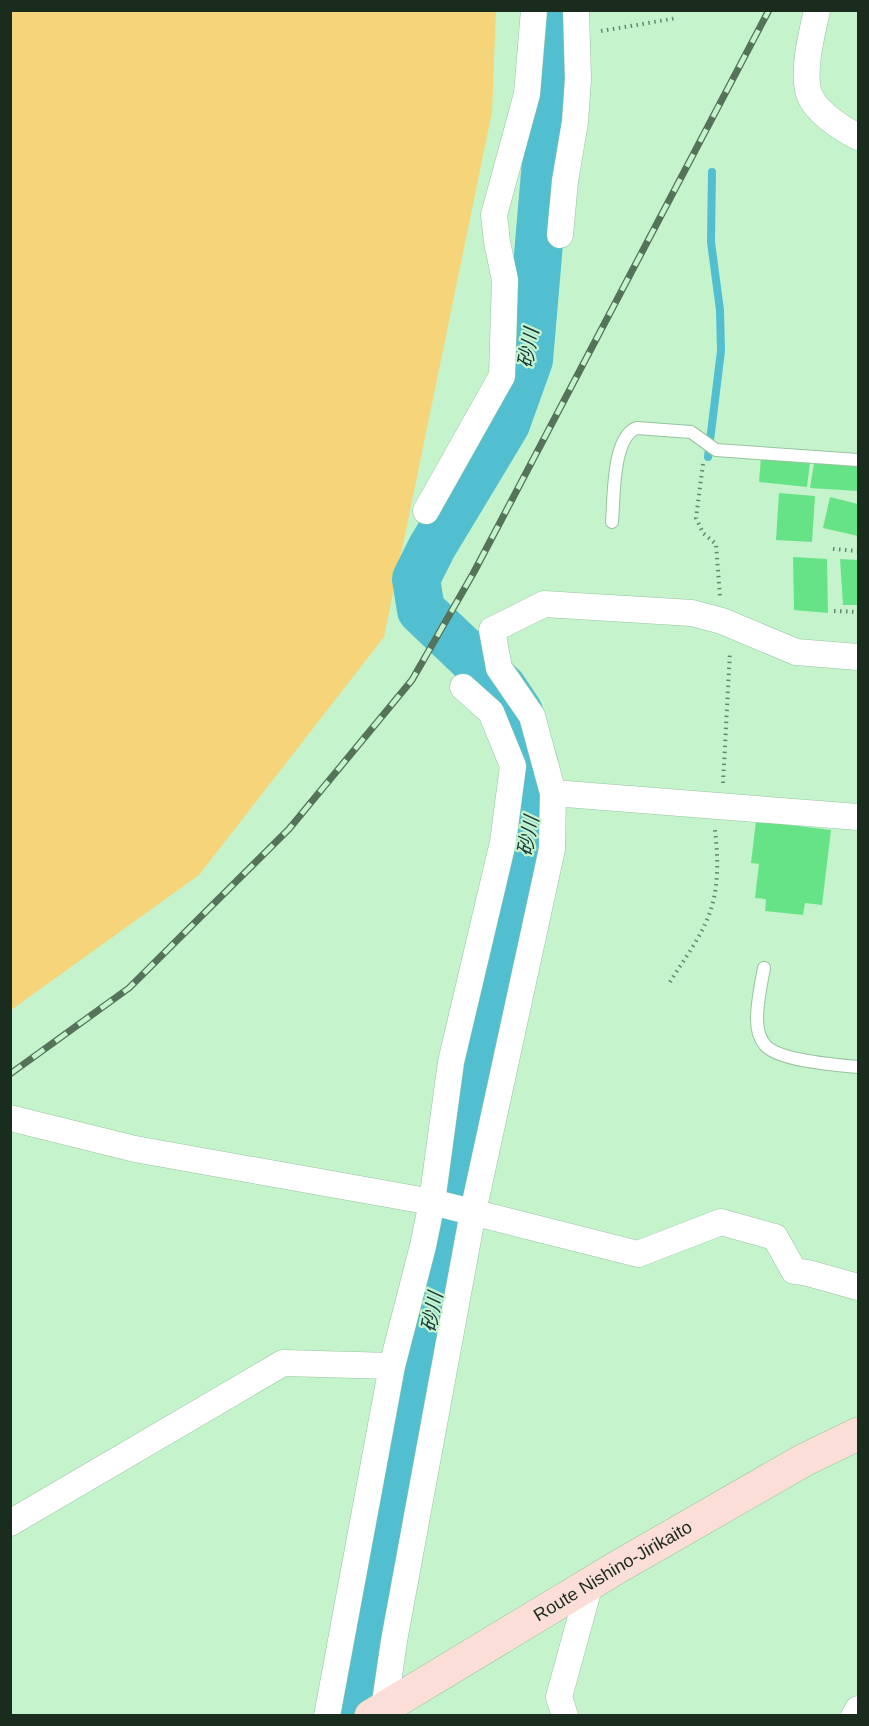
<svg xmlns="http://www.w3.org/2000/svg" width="869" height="1726" font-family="Helvetica,'Noto Sans JP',sans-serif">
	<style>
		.green { fill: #f6d47a }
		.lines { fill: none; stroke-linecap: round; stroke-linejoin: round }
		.stream { stroke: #52bfd1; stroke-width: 8 }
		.river { stroke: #52bfd1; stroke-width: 48 }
		.building { fill: #67e387 }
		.lane-casing { stroke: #97c49f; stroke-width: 14 }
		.street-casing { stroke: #97c49f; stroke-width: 27 }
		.secondary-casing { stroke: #97c49f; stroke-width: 34 }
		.path { stroke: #67876d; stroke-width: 4; stroke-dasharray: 1.5 4.5; stroke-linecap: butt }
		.lane { stroke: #fff; stroke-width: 12 }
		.street { stroke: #fff; stroke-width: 26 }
		.secondary { stroke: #fcded9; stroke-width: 33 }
		.rail-casing { stroke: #55725a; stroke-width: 7 }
		.rail { stroke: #c4f3cc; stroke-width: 4.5; stroke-dasharray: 14; stroke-linecap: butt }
		.labels { text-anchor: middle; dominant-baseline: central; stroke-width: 4.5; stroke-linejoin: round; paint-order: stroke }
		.street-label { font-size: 18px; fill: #1a2c1d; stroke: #c4f3cc }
		.water-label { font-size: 20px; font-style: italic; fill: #17383e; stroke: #c4f3cc }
	</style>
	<rect width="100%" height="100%" fill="#c4f3cc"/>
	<path class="green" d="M11 10 496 11 492 112 384 637 199 875 11 1010Z"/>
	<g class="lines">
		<path class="stream" d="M708 457 721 351 720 310 711 242 712 172"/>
		<path class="river" d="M351 1716 458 1174 533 810 534 763 519 712 503 688 421 610 416 579 432 547 506 424 529 360 559 10"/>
	</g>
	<path class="building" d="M761 458 810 462 807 487 759 482Z
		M814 463 858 465V491L810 488Z
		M779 493 815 496 812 542 776 540Z
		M830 497 858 504V536L823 528Z
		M793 557 827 559 828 613 794 610Z
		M840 559 858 560V605H843Z
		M756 821 831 830 822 905 805 903 803 915 765 911 766 899 755 898 759 864 751 863Z"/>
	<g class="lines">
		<defs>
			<path id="lane" d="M612 522C614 499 612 436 637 428L691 432 716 450 858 460
				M764 968C761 984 757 1002 757 1019 757 1027 759 1038 765 1045 778 1061 837 1065 858 1067"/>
			<path id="street" d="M817 10C812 34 803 67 808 90 812 110 841 128 858 137
				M560 235 565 181 575 122 578 79 576 10
				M426 511 502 376 505 280 497 242 494 215 527 94 534 10
				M858 657 796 652 722 621 692 613 544 604 492 630 499 668 532 716 553 793 858 817
				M463 687 491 712 513 766 503 842 451 1062 432 1202 638 1254 721 1222 775 1237 794 1271 808 1273 858 1287
				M10 1118 135 1149 432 1202 423 1246 392 1366 327 1716
				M10 1523 283 1363 392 1366
				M383 1716 394 1641 473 1212 552 849 553 793
				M565 1716 559 1697 590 1584
				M854 1716 858 1709"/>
			<g id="secondary">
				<path id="s1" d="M371 1716 616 1568 804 1460 858 1434"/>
			</g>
		</defs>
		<use href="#lane" class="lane-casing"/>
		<use href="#street" class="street-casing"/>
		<use href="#secondary" class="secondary-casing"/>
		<path class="path" d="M601 31 677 18
			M703 464 696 518 703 533 716 544 720 596
			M833 549 858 551
			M834 611 858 612
			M723 783 730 652
			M670 982C684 959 703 935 711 909 719 884 718 856 715 830"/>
		<use href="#lane" class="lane"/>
		<use href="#street" class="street"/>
		<use href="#secondary" class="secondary"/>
		<defs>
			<path id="rail" d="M10 1074 129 988 289 829 412 680 474 572 769 10"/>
		</defs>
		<use href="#rail" class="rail-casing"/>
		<use href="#rail" class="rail"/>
	</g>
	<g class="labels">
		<g class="street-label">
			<text stroke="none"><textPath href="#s1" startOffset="282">Route Nishino-Jirikaito</textPath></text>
		</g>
		<g class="water-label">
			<text transform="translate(528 348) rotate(-80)">砂川</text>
			<text transform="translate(528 836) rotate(-79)">砂川</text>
			<text transform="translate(432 1312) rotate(-79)">砂川</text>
		</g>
	</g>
	<rect width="869" height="1726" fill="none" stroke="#1a2c1d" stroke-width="24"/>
</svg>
